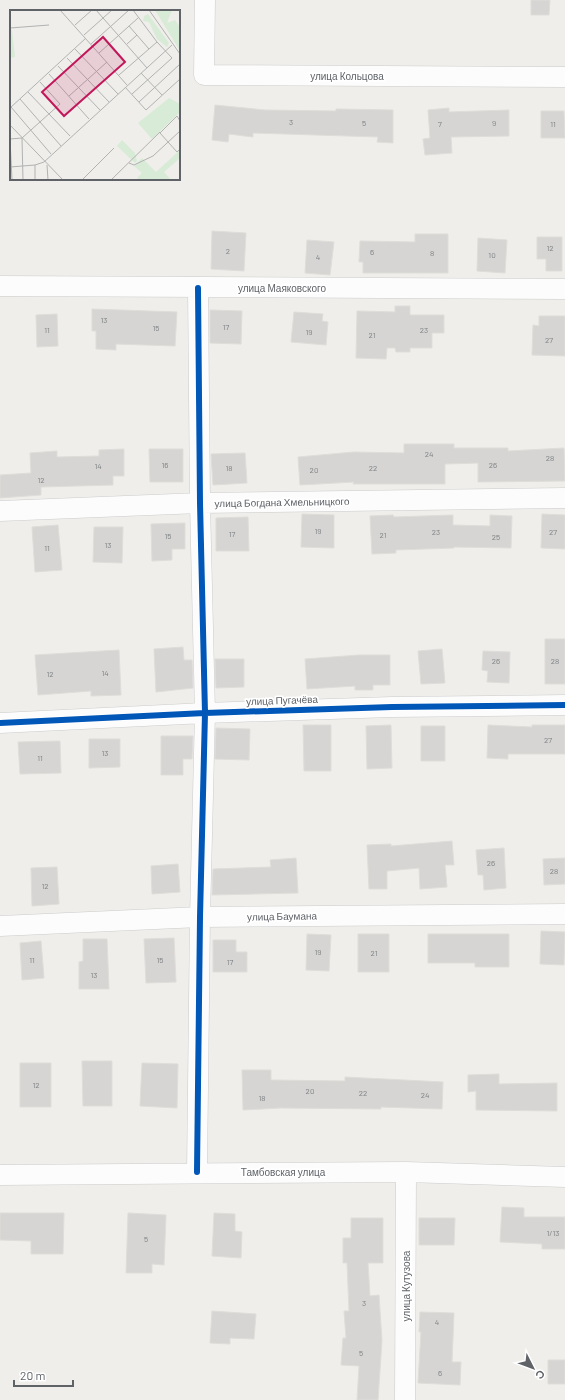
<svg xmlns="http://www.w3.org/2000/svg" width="565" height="1400" font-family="Barlow,sans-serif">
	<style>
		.building { fill: #d6d5d3; stroke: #deddd9 }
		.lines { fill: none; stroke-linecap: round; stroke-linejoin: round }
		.street-casing { stroke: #cbcccc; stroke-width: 21 }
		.street { stroke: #fdfcfc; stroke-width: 20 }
		.cycleway-casing { stroke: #fff; stroke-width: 8 }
		.cycleway { stroke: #0057b8; stroke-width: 6 }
		.labels { text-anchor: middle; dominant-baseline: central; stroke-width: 3.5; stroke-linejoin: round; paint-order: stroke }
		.number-label { font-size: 8px; fill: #7e8184 }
		.street-label { font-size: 10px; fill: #5f6368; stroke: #fff }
		.inset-road { fill: none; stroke: #b1b2b2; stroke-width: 1 }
		.view { fill: #c2185b; fill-opacity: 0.15; stroke: #c2185b; stroke-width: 2 }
		.inset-edge { fill: none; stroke: #5f6368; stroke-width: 2 }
	</style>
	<rect width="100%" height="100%" fill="#efeeea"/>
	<path class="building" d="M531 0H550L549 15H531Z
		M215 105 265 110 336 111V109L393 110V143L377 142 378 137 253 133V137L229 134 228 142 212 140Z
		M449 108V112L509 110V136L451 137 452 153 425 155 423 139 430 138 428 110Z
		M541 111H564L565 138H541Z
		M212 231 246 233 244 271 211 269Z
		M415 234H448V273H363V262H359L360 241 415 242Z
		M537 237H562V271H546V259H537Z
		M478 238 507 240 505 273 477 271Z
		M307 240 334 242 330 275 305 273Z
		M395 306H410V315H444V333H432V348H410V352H396L395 348H387L386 359 356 358 357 311 395 312Z
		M92 309 177 312 175 346 116 344V350L96 349V331H92Z
		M210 310 242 311 241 344 210 343Z
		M294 312 323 314 322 321 328 322 326 345 291 342Z
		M57 314 58 346 37 347 36 315Z
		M539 316H565V356L532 355 533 325 539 326Z
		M404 444H454V448H508V451L564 448 565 481 478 482V463L445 464V484H353L354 482 300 485 298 457 354 452 404 453Z
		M124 449V476H113V485L41 487V495L0 498V475L31 473 30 453 57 451V457L99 456V450Z
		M149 449H183V482H150Z
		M245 453 247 483 213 485 211 454Z
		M302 514 334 515V548L301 547Z
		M542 514 565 515V549L541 548Z
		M393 515 394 517 453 515V525L490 526V515L512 516 511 548 454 547V548L396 550V553L372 554 370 516Z
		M248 517 249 551H216V518Z
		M185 523V549H172V560L152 561 151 524Z
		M58 525 62 570 35 572 32 527Z
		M94 527H123L122 563 93 562Z
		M545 639H565V684H545Z
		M183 647 184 660H192L193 688 156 692 154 649Z
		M442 649 445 683 421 684 418 651Z
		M119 650 121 695 91 696V691L38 695 35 655Z
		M483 651 510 652 509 683 487 682 488 671 482 670Z
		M359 655H390V685H373V690H355V686L307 689 305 659Z
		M215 659H244V687L216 688Z
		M303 725H331V771H304Z
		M391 725 392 768 367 769 366 726Z
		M488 725 532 727V725H565V754H508V759L487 758Z
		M421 726H445V761H421Z
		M216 728 250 729 249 760 215 759Z
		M161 736H193L192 759H183V775H161Z
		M89 739H120V767L89 768Z
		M60 741 61 773 20 774 18 742Z
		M452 841 454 865H445L447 887 420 889 419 868 387 871V889H369L367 845 391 844V846Z
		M504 848 506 888 484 890 483 875H478L476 850Z
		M296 858 298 893 212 895 213 869 271 867 270 860Z
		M565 858V884L544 885 543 859Z
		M178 864 180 892 152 894 151 866Z
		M57 867 59 904 32 906 31 868Z
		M541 931 565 932 564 965 540 964Z
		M307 934 331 935 329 971 306 970Z
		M358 934H389V972H358Z
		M428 934H509V967H475V963H428Z
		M174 938 176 982 146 983 144 939Z
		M83 939H107L109 989H79V962L83 961Z
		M213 940H236V952H247V972H213Z
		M41 941 44 978 22 980 20 943Z
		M82 1061H112V1106H83Z
		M20 1063H51V1107H20Z
		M142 1063 178 1064 177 1108 140 1106Z
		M242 1070H271V1080L345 1081V1077L443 1082 442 1109 381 1107V1109L281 1108 243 1110Z
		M499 1074V1084L557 1083V1111L476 1110V1091L468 1092V1075Z
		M502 1207 524 1208V1217H565V1249H542V1244L500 1242Z
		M0 1213H64L63 1254H31V1241L0 1240Z
		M128 1213 166 1215 164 1265 152 1264V1273H126Z
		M214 1213 235 1214V1231L242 1232 241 1258 212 1256Z
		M351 1218H383V1263H368L370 1296 379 1295 382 1341 378 1400H357L359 1366 341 1365 343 1338H346L344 1311H349L347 1263H343V1238H351Z
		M419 1218H455L454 1245H419Z
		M212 1311 256 1314 254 1339 230 1338V1344L210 1343Z
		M420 1312 454 1313 452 1362H461L460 1385 418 1383 421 1332H419Z
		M548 1360H565V1384H548Z"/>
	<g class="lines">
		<defs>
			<path id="street" d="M205 0 204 75 565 77
				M0 286 565 289
				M0 511 200 503 565 498
				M0 723 205 713 392 707 565 705
				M0 926 200 917 565 914
				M197 1172 200 917 205 713 200 503 198 288
				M0 1175 406 1172 565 1177
				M405 1400 406 1172"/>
		</defs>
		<use href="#street" class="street-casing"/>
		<use href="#street" class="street"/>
		<defs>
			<path id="cycleway" d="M0 723 205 713 392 707 565 705
				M197 1172 200 917 205 713 200 503 198 288"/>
		</defs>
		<use href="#cycleway" class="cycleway-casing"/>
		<use href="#cycleway" class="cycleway"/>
	</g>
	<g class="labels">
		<g class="number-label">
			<text x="291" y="122">3</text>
			<text x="364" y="123">5</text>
			<text x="494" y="123">9</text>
			<text x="440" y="124">7</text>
			<text x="553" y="124">11</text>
			<text x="550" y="248">12</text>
			<text x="228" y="251">2</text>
			<text x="372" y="252">6</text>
			<text x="432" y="253">8</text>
			<text x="492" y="255">10</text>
			<text x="318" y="257">4</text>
			<text x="104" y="320">13</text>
			<text x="226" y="327">17</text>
			<text x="156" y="328">15</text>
			<text x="47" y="330">11</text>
			<text x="424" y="330">23</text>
			<text x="309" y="332">19</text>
			<text x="372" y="335">21</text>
			<text x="549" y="340">27</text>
			<text x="429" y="454">24</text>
			<text x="550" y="458">28</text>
			<text x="165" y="465">16</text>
			<text x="493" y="465">26</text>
			<text x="98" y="466">14</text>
			<text x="229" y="468">18</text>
			<text x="373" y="468">22</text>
			<text x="314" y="470">20</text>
			<text x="41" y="480">12</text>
			<text x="318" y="531">19</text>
			<text x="436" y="532">23</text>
			<text x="553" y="532">27</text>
			<text x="232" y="534">17</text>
			<text x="383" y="535">21</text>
			<text x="168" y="536">15</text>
			<text x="496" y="537">25</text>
			<text x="108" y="545">13</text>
			<text x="47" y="548">11</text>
			<text x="496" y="661">26</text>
			<text x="555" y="661">28</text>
			<text x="105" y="673">14</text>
			<text x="50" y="674">12</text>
			<text x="548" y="740">27</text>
			<text x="105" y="753">13</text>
			<text x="40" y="758">11</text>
			<text x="491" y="863">26</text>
			<text x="554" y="871">28</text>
			<text x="45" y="886">12</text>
			<text x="318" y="952">19</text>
			<text x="374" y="953">21</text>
			<text x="32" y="960">11</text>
			<text x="160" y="960">15</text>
			<text x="230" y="962">17</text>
			<text x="94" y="975">13</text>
			<text x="36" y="1085">12</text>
			<text x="310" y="1091">20</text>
			<text x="363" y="1093">22</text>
			<text x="425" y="1095">24</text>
			<text x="262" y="1098">18</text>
			<text x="553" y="1233">1/13</text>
			<text x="146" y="1239">5</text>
			<text x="364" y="1303">3</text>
			<text x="437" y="1322">4</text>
			<text x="361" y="1353">5</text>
			<text x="440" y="1373">6</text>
		</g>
		<g class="street-label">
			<text x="347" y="76">улица Кольцова</text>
			<text x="282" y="288">улица Маяковского</text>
			<text transform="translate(282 502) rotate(-1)">улица Богдана Хмельницкого</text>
			<text transform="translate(282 700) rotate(-2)">улица Пугачёва</text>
			<text transform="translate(282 916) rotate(-1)">улица Баумана</text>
			<text x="283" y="1172">Тамбовская улица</text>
			<text transform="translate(406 1286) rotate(-90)">улица Кутузова</text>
		</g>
	</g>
	<g transform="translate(10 10)">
		<rect width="170" height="170" fill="#efeeea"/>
		<path d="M145 0H162L157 13 165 10 170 17V41ZM138 4 159 33 157 37 147 29 139 12 133 11 134 6ZM0 20H2L5 47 0 48ZM159 88 170 94V102L142 129 128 113ZM112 130 125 143 127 151 125 153 107 136ZM170 140V148L154 162 161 170H130L127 168 132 163 124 156 132 148 146 162Z" fill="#d8ebd6"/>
		<path class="inset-road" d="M50 0 117 75M86 0 137 58M123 0 147 32M139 0 170 44M65 15 82 0M119 16 139 39M0 18 39 15M74 25 102 0M81 34 119 0M117 34 127 25M65 39 108 84M89 43 128 8M57 48 99 92M48 56 90 100M131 63 152 85M39 64 79 109M109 65 147 32 162 48 122 84M115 77 136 100 170 69M18 82 60 126M59 86 97 52M10 89 51 136M129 92 170 54M1 97 41 144M0 98 76 28M170 111 167 106 150 123 167 142 170 139M0 115 53 170M12 128 13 170M0 129 12 128 50 94 30 72M0 129 2 170M119 153 124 155 143 146 170 121M25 155V170M37 155 38 170M0 157 25 155 34 152 162 35M72 170 104 138M101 170 150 122"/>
		<path class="view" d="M93 27 115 52 54 106 32 82Z"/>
		<rect width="170" height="170" class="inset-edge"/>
	</g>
	<g transform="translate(533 1368) rotate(132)" stroke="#ffffff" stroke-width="3" paint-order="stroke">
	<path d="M0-3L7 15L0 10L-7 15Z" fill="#5f6368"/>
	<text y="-6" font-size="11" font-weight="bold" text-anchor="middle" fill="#5f6368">С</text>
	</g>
	<path d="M14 1380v6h59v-6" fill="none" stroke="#5f6368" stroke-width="2"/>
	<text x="20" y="1380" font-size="12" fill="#5f6368" stroke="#ffffff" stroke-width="3" paint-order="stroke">20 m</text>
</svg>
